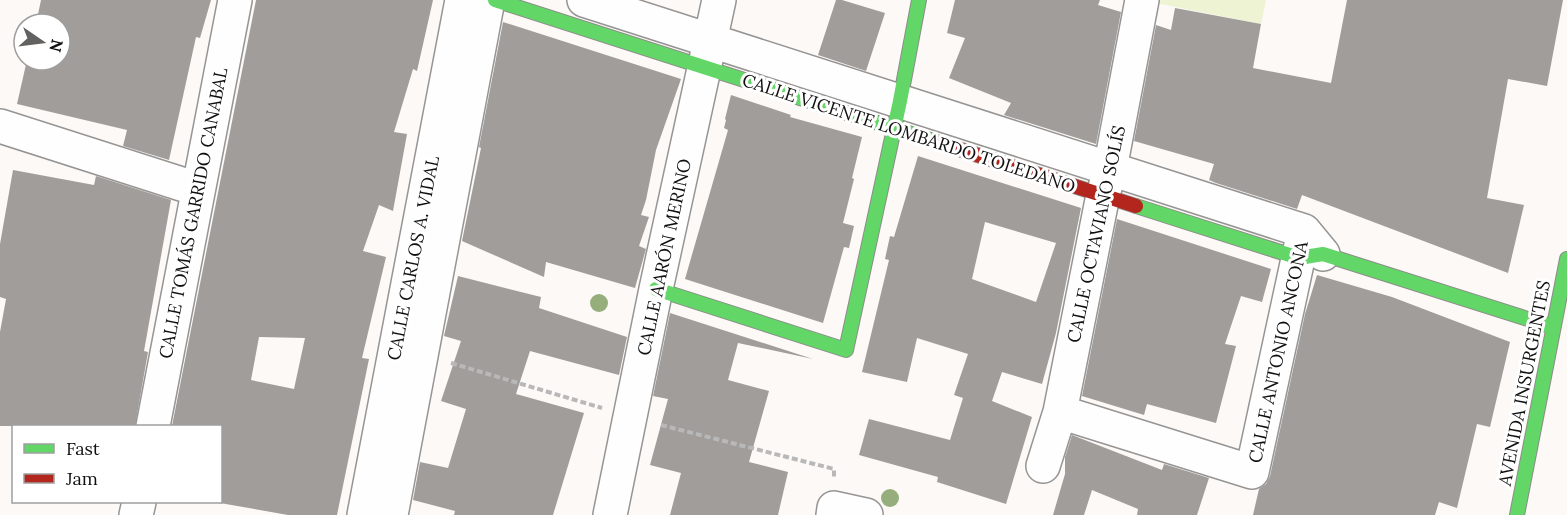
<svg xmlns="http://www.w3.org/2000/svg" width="1567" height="515" font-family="Lora,serif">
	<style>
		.green { fill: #eef3d4 }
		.building { fill: #a09d9b; fill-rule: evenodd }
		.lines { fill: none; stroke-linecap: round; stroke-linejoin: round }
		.street-casing { stroke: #969594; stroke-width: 36 }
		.fast-casing { stroke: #8d8c8a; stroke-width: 16 }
		.jam-casing { stroke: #8d8c8a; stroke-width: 16 }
		.path { stroke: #b9b8b8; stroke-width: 4; stroke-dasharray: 6 3; stroke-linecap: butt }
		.street { stroke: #fffefe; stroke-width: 33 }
		.fast { stroke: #63d668; stroke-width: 14 }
		.jam { stroke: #b3261e; stroke-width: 14 }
		.tree { fill: #96ad7c }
		.labels { text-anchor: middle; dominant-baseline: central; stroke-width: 6; stroke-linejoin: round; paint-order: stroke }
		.street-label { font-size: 18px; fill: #101010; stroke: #fff }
	</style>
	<rect width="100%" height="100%" fill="#fcf9f6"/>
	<path class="green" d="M1156 0H1266L1261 24 1156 3Z"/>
	<path class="building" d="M41 0H211L200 38 196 37 169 160 123 146 127 130 17 104 27 60H60V24H36Z
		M256 0H433L417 71 413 69 394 132 407 134 393 211 379 205 363 251 386 257 362 358 369 359 337 515H288L220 503V426H172ZM259 337 305 338 294 389 251 380Z
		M836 0H842L885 13 866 71 818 55Z
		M955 0H1100L1098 5 1121 12 1096 144 1004 115 1011 103 949 78 965 38 947 33Z
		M1347 0H1563L1547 86 1508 79 1487 198 1524 205 1508 273 1302 195 1297 209 1216 183 1209 180 1214 164 1134 141 1156 25 1171 30 1175 8 1261 24 1253 68 1331 83Z
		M503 22 681 79 656 150 646 200 641 215 649 217 639 246 646 249 635 288 546 262 544 277 462 241 481 148 479 147Z
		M731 95 791 115 790 117 862 137 852 178 854 179 843 223 854 226 849 248 844 247 823 323 685 279 728 130 724 128 726 120 725 119Z
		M918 156 1081 208 1056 333 1042 384 1002 372 992 401 1032 417 1006 504 937 482 938 477 859 455 869 419 950 440 963 398 954 395 968 354 917 338 907 382 862 372 889 260 885 259 890 236 894 237ZM985 222 1056 243 1036 302 972 279Z
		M13 170 94 185 96 176 171 200 144 351 148 352 135 426H0V332L6 299 0 297V244Z
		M1117 219 1271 269 1262 302 1241 296 1225 344 1236 346 1216 423 1147 404 1144 415 1082 396Z
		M1317 275 1392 297 1510 342 1490 427 1477 424 1457 508 1439 502 1435 515H1253L1259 489 1266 484 1270 476 1305 314Z
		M458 276 541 297 539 308 627 337 619 375 530 351 516 394 584 413 553 515H454L455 511 413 500 420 462 448 468 466 409 441 401 461 341 444 336Z
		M670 313 813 359 738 343 728 380 769 391 749 462 788 472 778 515H670L681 473 650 465 668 399 653 396Z
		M1072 435 1162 470 1164 464 1209 478 1197 515H1137L1138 509 1092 490 1084 515H1053L1065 474V457Z"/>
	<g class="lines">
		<defs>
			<path id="street" d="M584 0 1304 231 1323 254
				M0 126 197 189
				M1060 412 1252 472 1304 231
				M153 426 235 0
				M1043 466 1060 412 1103 195 1110 169 1142 0
				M136 515 139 502
				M364 515 462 0
				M391 515 488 0
				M610 515 656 289 719 0
				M833 515 834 508 866 515"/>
			<path id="fast" d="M495 0 940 143
				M1136 206 1299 258 1323 254 1553 327
				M656 289 846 350 900 101 919 0
				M1517 515 1567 259"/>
			<path id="jam" d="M940 143 1136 206"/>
		</defs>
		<use href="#street" class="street-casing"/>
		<use href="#fast" class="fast-casing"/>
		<use href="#jam" class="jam-casing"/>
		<path class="path" d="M451 363 602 408
			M661 425 834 469V478"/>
		<use href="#street" class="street"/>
		<use href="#fast" class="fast"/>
		<use href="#jam" class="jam"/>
	</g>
	<g class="tree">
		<circle cx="599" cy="303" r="9"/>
		<circle cx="890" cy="498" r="9"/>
	</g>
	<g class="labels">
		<g class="street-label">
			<text transform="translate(909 133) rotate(18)">CALLE VICENTE LOMBARDO TOLEDANO</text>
			<text transform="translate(193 213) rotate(-79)">CALLE TOMÁS GARRIDO CANABAL</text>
			<text transform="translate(1096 234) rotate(-78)">CALLE OCTAVIANO SOLÍS</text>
			<text transform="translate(664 257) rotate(-78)">CALLE AARÓN MERINO</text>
			<text transform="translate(413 258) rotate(-79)">CALLE CARLOS A. VIDAL</text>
			<text transform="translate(1278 352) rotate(-78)">CALLE ANTONIO ANCONA</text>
			<text transform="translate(1524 383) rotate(-79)">AVENIDA INSURGENTES</text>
		</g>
	</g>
	<rect x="12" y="425" width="210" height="78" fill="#ffffff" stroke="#9f9f9f" stroke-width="1.5"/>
	<rect x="24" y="444" width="30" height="9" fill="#63d668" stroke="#9f9f9f" stroke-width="1.5"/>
	<text x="66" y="455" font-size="18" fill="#101010">Fast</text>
	<rect x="24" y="474" width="30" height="9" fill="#b3261e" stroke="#9f9f9f" stroke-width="1.5"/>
	<text x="66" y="485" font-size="18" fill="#101010">Jam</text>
	<g transform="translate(42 42) rotate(104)"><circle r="28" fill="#ffffff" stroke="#9f9f9f" stroke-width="1.5"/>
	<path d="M0-4.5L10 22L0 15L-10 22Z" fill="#636260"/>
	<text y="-9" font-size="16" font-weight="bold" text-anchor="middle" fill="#101010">N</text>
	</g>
</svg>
